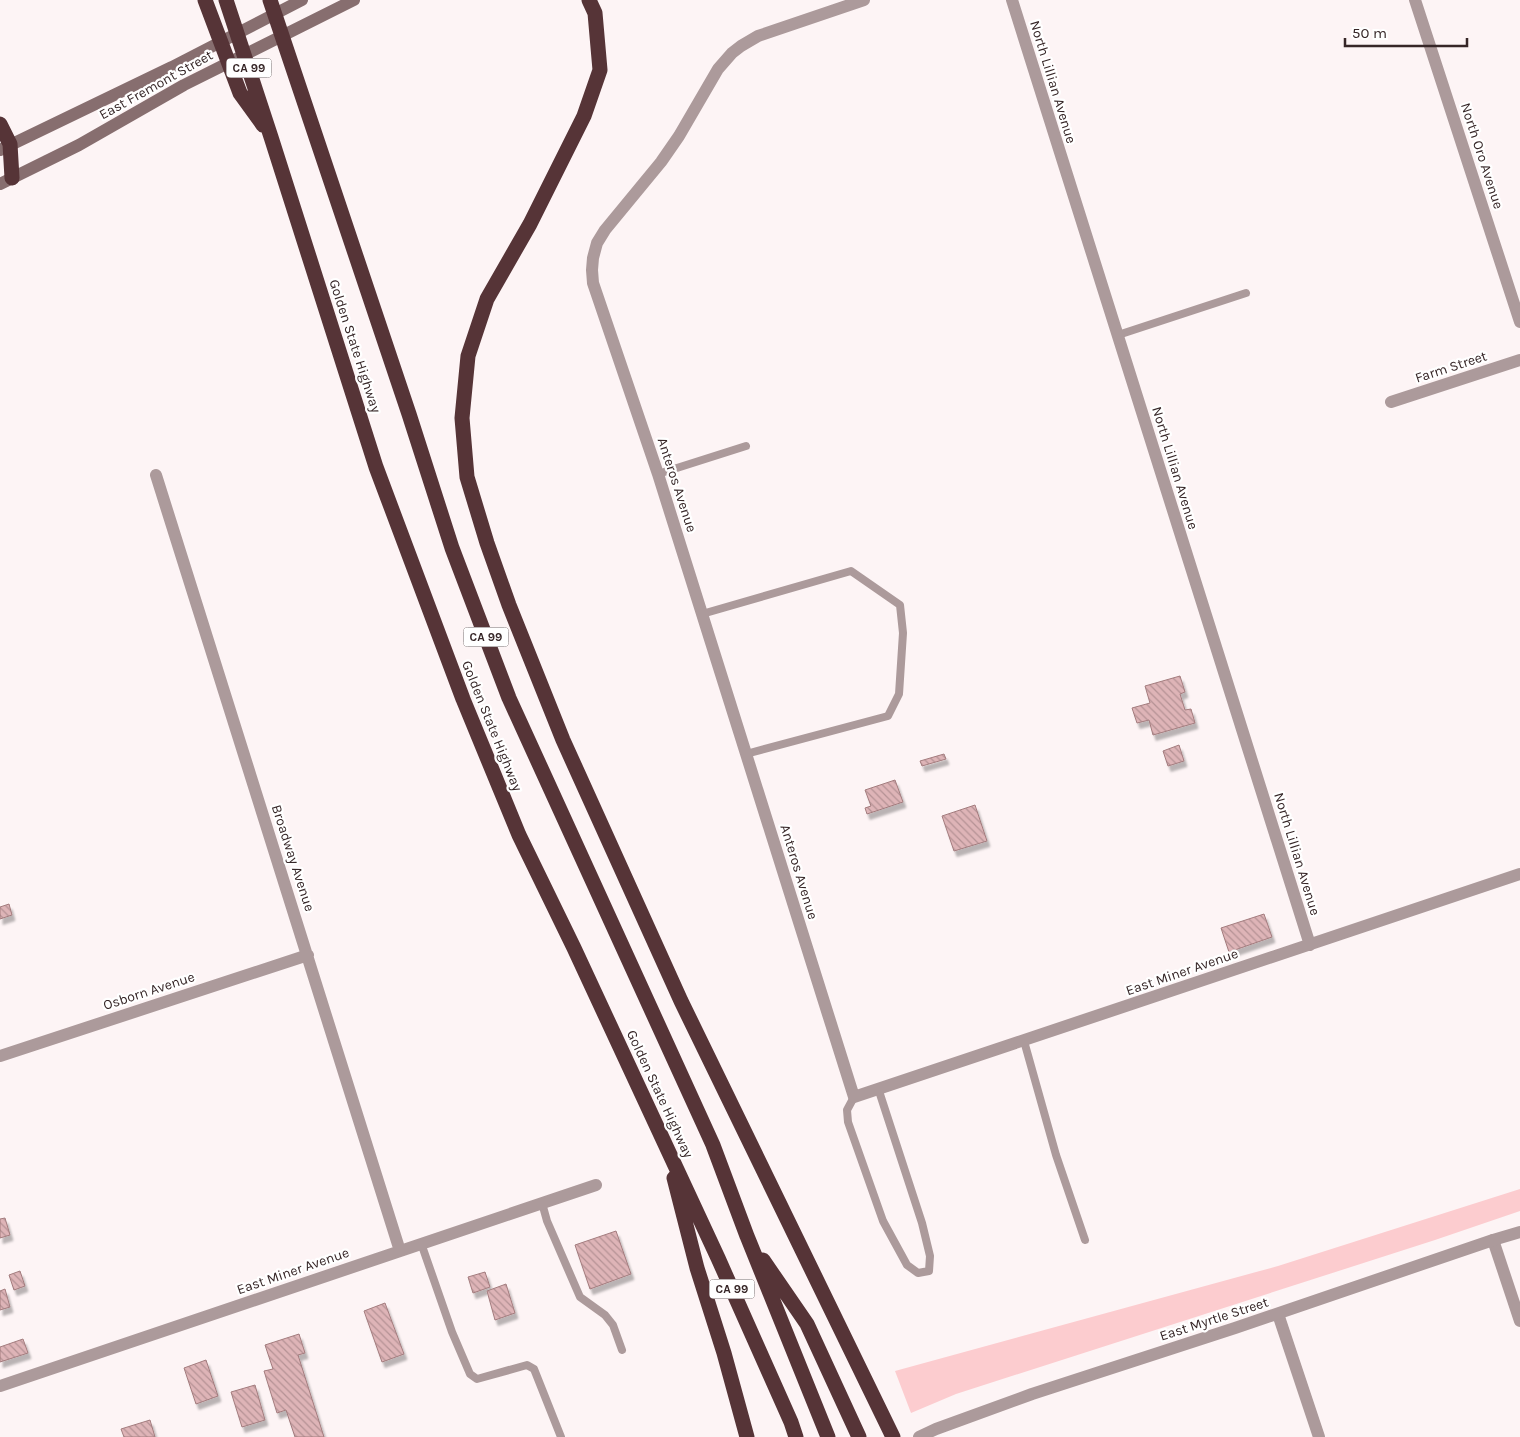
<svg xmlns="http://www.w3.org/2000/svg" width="1520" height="1437" font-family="Karla,sans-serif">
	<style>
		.grass { fill: #fccccf }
		.building { fill: url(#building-back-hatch); stroke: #a37c7e; filter: url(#shadow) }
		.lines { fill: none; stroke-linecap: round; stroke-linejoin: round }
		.service { stroke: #ac9a9b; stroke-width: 8 }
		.minor { stroke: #ac9a9b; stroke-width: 12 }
		.tertiary { stroke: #ac9a9b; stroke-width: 12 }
		.secondary { stroke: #876e6f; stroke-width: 12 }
		.motorway { stroke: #563437; stroke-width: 15 }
		.labels { text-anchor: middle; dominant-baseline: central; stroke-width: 4.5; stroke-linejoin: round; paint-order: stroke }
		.shield { fill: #fff; stroke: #726768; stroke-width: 1 }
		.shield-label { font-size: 12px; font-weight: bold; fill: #362627 }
		.street-label { font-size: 14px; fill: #362627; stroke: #fff }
	</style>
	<defs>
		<pattern id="building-back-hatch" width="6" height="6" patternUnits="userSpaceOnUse" patternTransform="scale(1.25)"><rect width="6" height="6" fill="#deb4b7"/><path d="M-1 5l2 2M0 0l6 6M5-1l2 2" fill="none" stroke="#b59295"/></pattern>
		<filter id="shadow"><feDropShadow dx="3" dy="5.5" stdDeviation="1" flood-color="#0004"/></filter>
	</defs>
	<rect width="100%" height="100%" fill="#fdf4f5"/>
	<path class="grass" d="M1520 1189V1211L1435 1240 956 1394 911 1413 895 1371 1278 1266Z"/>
	<path class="building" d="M1180 676 1185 692 1180 694 1185 710 1191 709 1195 723 1153 735 1149 720 1137 723 1132 708 1150 703 1145 686Z
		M1179 745 1184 761 1168 766 1163 751Z
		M944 754 946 759 922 766 920 761Z
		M895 780 903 802 867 814 865 808 871 806 865 790Z
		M975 805 987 841 954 851 942 816Z
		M9 904 12 915 0 919V907Z
		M1264 914 1272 937 1229 952 1221 928Z
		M5 1218 10 1235 0 1238V1219Z
		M616 1231 631 1274 590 1289 575 1245Z
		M20 1271 25 1286 14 1290 9 1275Z
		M485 1272 490 1287 473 1293 468 1277Z
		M506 1284 515 1313 495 1320 487 1291Z
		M5 1289 10 1307 0 1310V1291Z
		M385 1303 404 1354 382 1362 364 1311Z
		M299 1334 305 1353 298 1355 324 1437H295L286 1410 277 1413 264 1371 273 1369 265 1345Z
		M23 1339 28 1353 0 1362V1347Z
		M206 1360 218 1396 196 1404 184 1368Z
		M255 1385 265 1420 242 1427 231 1392Z
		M150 1420 155 1437H124L121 1429Z"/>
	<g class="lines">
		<path class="service" d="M1118 335 1246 293
			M658 474 746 446
			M702 614 851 571 900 605 903 633 899 694 888 716 746 754
			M1024 1041 1056 1155 1085 1240
			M854 1097 847 1110 848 1122 883 1221 907 1265 918 1273 929 1271 930 1256 922 1223 878 1088
			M542 1203 547 1221 580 1297 605 1315 613 1325 622 1350
			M421 1243 452 1332 470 1374 477 1379 527 1365 534 1369 561 1437"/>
		<path class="minor" d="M864 0 758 36 741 46 732 53 718 69 679 136 661 162 605 230 597 243 593 258 592 270 593 283 658 474 854 1097 1520 874
			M1012 0 1310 945
			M1391 402 1520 360
			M156 475 400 1251
			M0 1056 308 955
			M1493 1240 1520 1321
			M1278 1314 1319 1437
			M0 1386 596 1185"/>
		<path class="tertiary" d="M1415 0 1520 322
			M919 1437 936 1429 1032 1394 1235 1328 1493 1240 1520 1232"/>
		<path class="secondary" d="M0 150 172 67 302 0
			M0 184 79 145 184 85 354 0"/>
		<path class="motorway" d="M205 0 240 93 263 125
			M226 0 271 137 376 467 463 699 519 835 574 948 718 1258 791 1422 796 1437
			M270 0 409 414 452 548 509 698 713 1145 747 1236 828 1437
			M589 0 595 13 600 70 584 116 530 224 487 299 468 356 462 418 467 477 487 543 509 605 563 740 681 1001 893 1437
			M0 124 10 144 12 178
			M674 1178 697 1268 724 1353 747 1437
			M763 1260 807 1324 859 1437"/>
	</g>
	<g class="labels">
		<g class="shield">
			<rect x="226.5" y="58.5" width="45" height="19" rx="4"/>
			<rect x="463.5" y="627.5" width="45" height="19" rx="4"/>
			<rect x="709.5" y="1279.5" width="45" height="19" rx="4"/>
		</g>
		<g class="shield-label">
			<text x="249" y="68">CA 99</text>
			<text x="486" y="637">CA 99</text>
			<text x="732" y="1289">CA 99</text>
		</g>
		<g class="street-label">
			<text transform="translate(1053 82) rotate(73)">North Lillian Avenue</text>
			<text transform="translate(156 85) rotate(-29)">East Fremont Street</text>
			<text transform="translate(1482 156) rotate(72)">North Oro Avenue</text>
			<text transform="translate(355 346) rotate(72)">Golden State Highway</text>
			<text transform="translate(1451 367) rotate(-18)">Farm Street</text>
			<text transform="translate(1175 468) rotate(73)">North Lillian Avenue</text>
			<text transform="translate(677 485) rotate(72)">Anteros Avenue</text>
			<text transform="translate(492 726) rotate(68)">Golden State Highway</text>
			<text transform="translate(1297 854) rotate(73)">North Lillian Avenue</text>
			<text transform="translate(293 858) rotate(72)">Broadway Avenue</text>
			<text transform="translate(799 872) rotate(73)">Anteros Avenue</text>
			<text transform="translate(1182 972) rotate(-19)">East Miner Avenue</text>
			<text transform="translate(149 991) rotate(-18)">Osborn Avenue</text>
			<text transform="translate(660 1094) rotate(65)">Golden State Highway</text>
			<text transform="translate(293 1271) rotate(-19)">East Miner Avenue</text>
			<text transform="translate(1214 1319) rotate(-18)">East Myrtle Street</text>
		</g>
	</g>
	<path d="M1345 38v8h122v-8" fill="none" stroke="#362627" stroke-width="2.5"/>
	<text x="1352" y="38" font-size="15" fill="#362627" stroke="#ffffff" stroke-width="4" paint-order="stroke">50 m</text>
</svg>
